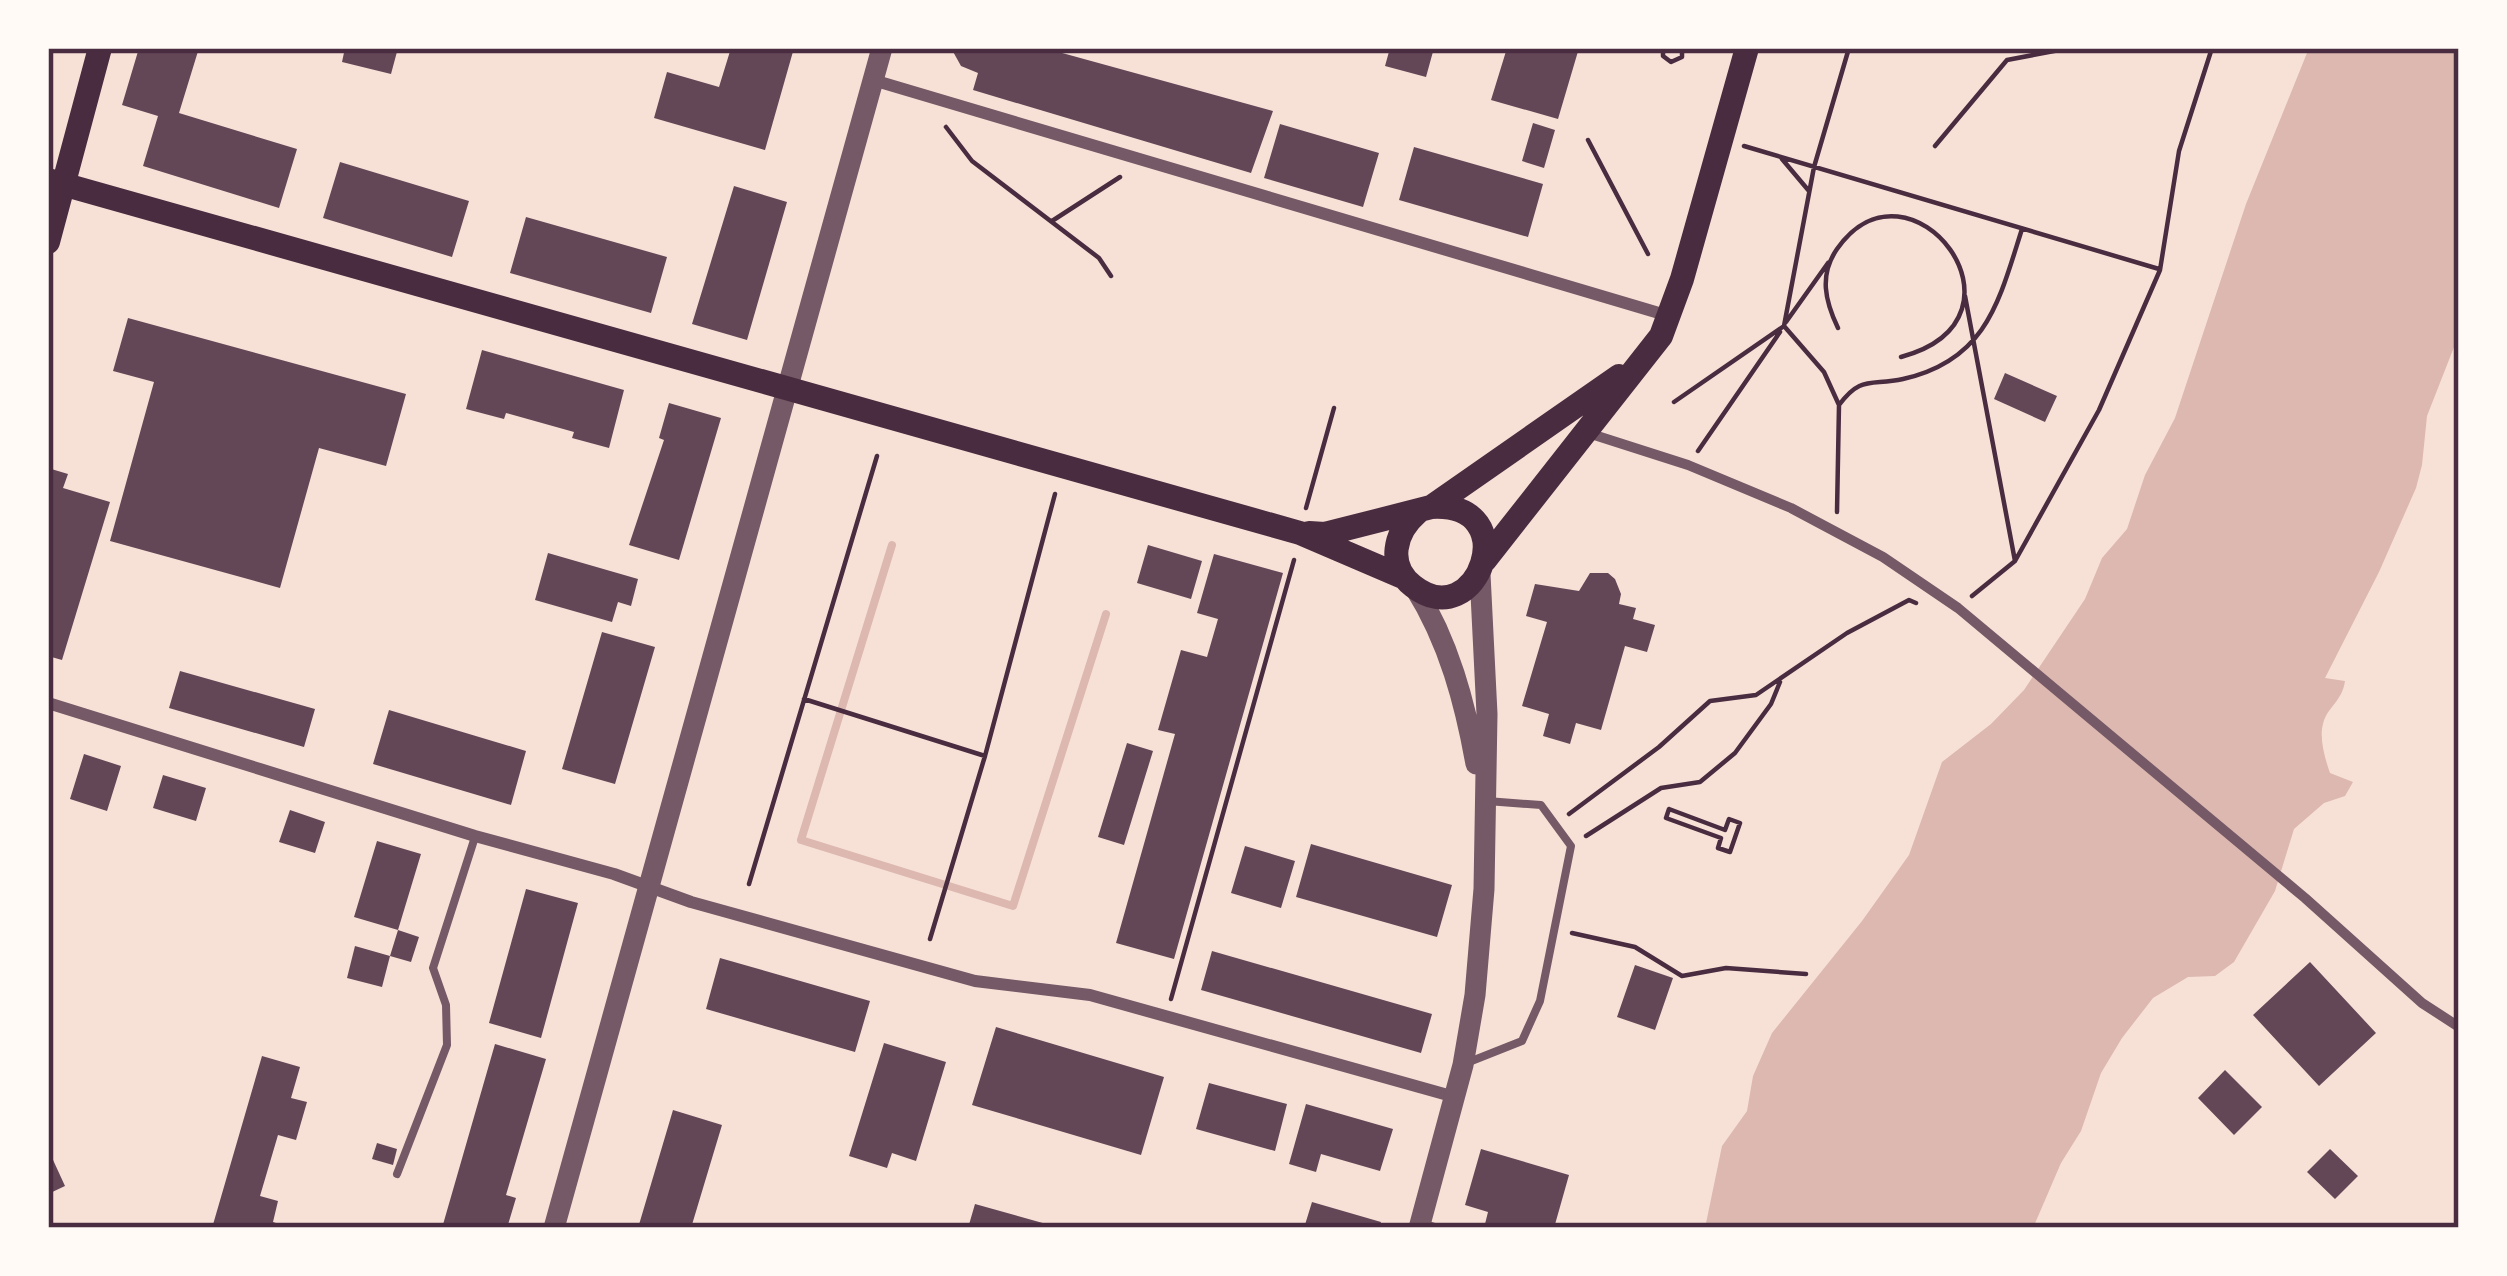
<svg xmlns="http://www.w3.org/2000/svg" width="2507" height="1276" font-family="Mulish,sans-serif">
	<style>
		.water { fill: #dcb8b0 }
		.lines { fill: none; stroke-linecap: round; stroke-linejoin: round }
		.stream { stroke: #dcb8b0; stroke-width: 8 }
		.building { fill: #644757 }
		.path { stroke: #4a2c40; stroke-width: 4.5 }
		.service { stroke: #755966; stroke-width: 8 }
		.pedestrian { stroke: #755966; stroke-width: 10 }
		.minor { stroke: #755966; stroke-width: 12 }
		.tertiary { stroke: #755966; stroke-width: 21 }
		.secondary { stroke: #4a2c40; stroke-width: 24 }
		.primary { stroke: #4a2c40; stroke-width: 24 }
		.neatline { fill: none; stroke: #4a2c40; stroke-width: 4.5 }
	</style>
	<rect width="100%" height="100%" fill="#f7e1d7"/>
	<path class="water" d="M2309 48H2459V319L2456 342 2427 416 2422 465 2416 488 2379 572 2325 678 2345 681C2342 702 2327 707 2323 724 2319 738 2325 759 2330 773L2353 782 2345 796 2324 803 2294 829 2275 891 2234 962 2215 976 2188 977 2153 998 2122 1038 2101 1073 2081 1131 2061 1163 2033 1228H1705L1722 1146 1747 1111 1753 1076 1772 1033 1862 921 1909 855 1942 762 1991 724 2024 690 2085 599 2102 558 2127 529 2145 475 2175 418 2246 204Z"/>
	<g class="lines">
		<path class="stream" d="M892 545 801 840 1013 906 1106 614"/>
	</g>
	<path class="building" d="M139 48H199L179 113 297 149 279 208 143 166 158 116 122 105Z
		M345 48H398L391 74 342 62Z
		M731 48H794L765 150 654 118 667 72 719 87Z
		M951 48H1044L1273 111 1251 173 973 90 978 73 961 66Z
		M1390 48H1434L1426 77 1385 66Z
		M1507 48H1579L1558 119 1491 100Z
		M1533 123 1555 130 1544 168 1522 161Z
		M1280 124 1379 153 1363 207 1264 178Z
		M1414 147 1543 184 1528 237 1399 200Z
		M340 162 469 201 452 257 323 218Z
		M734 186 787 202 747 340 692 324Z
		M526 217 667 257 651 313 510 273Z
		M128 318 406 394 386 466 319 448 280 588 110 541 154 382 113 371Z
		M482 350 624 390 609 448 572 438 574 432 506 413 504 419 466 409Z
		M2005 373 2057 396 2045 422 1994 399Z
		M669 403 721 418 679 560 629 545 664 440 659 438Z
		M48 468 68 474 63 488 110 502 62 660 48 656Z
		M1148 545 1202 561 1191 599 1137 583Z
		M548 553 638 579 631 606 618 602 612 622 535 600Z
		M1214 554 1283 573 1174 959 1116 943 1175 734 1158 730 1181 650 1207 657 1218 619 1197 613Z
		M1590 573H1608L1615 579 1621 594 1619 604 1636 608 1633 619 1655 625 1647 652 1625 646 1601 730 1576 723 1570 744 1543 736 1549 714 1522 706 1547 622 1526 616 1535 584 1579 591Z
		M602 632 655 647 615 784 562 769Z
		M180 671 315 709 304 747 169 708Z
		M389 710 526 751 511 805 373 764Z
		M1127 743 1153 751 1124 845 1098 837Z
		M84 754 121 766 107 811 70 799Z
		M163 775 206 788 196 821 153 808Z
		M290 810 325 822 315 853 279 842Z
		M377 841 421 854 398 930 354 917Z
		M1311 844 1452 885 1437 937 1296 897Z
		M1245 846 1295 861 1281 908 1231 893Z
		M526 889 578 903 541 1038 489 1023Z
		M398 930 419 937 411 962 390 956 382 987 347 978 355 946 390 956Z
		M1212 951 1432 1014 1421 1053 1201 990Z
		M720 958 870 1001 855 1052 706 1009Z
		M2310 962 2376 1033 2319 1086 2253 1015Z
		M1635 965 1673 978 1655 1030 1617 1017Z
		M996 1027 1164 1077 1141 1155 972 1105Z
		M884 1043 946 1062 916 1161 892 1153 887 1168 849 1156Z
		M495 1044 546 1059 506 1195 516 1198 507 1228H442Z
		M262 1056 300 1067 291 1098 307 1102 296 1140 278 1135 260 1196 278 1201 273 1222 290 1228H212Z
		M2225 1070 2262 1107 2234 1135 2198 1098Z
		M1209 1083 1287 1104 1275 1151 1196 1129Z
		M1306 1104 1393 1129 1380 1171 1321 1154 1316 1172 1289 1164Z
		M673 1110 722 1125 691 1228H638Z
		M377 1143 397 1149 393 1165 372 1159Z
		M48 1149 65 1186 48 1194Z
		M1481 1149 1569 1175 1554 1228H1500L1485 1224 1488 1212 1465 1205Z
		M2330 1149 2358 1176 2335 1199 2307 1172Z
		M1312 1202 1381 1222 1379 1228H1304Z
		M975 1204 1057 1227V1228H968Z"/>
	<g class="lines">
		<path class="path" d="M1663 48V56L1671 62 1682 57V48
			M946 127 972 161 1099 258 1111 276
			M1588 140 1648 254
			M1744 146 2159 269
			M1935 146 2007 60 2070 48
			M1782 159 1809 191
			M1052 221 1120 177
			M1965 296 2015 561
			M1786 322 1828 263
			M1784 326 1824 372 1839 405 1837 512
			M1838 328C1825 301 1819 275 1837 249 1909 145 2045 318 1901 357
			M1674 402 1784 326 1814 167 1849 48
			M1839 405C1861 375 1871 386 1903 379 1987 360 1999 301 2022 229
			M1698 451 1780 332
			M1306 508 1334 408
			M1972 596 2015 561 2099 410 2160 270 2179 151 2212 48
			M804 699 985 756
			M1669 809 1725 830 1729 819 1740 823 1730 852 1718 848 1721 838 1666 818Z
			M1569 814 1659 747 1710 701 1756 695 1847 633 1909 600 1916 603
			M1586 836 1661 788 1700 782 1735 753 1771 704 1780 682
			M749 884 877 456
			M1572 933 1635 947 1682 976 1726 968 1806 974
			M930 939 985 756 1055 494
			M1171 999 1294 560"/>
		<path class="service" d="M1469 1062 1522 1041 1540 1001 1571 846 1541 805 1487 801
			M397 1174 447 1045 446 1005 433 968 475 837
			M1422 1223 1438 1228"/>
		<path class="pedestrian" d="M1588 433 1688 465 1791 508 1883 557 1958 608 2305 898 2422 1003 2459 1027"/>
		<path class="minor" d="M873 80 1669 316
			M48 703 475 836 614 874 691 902 975 981 1090 995 1455 1097"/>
		<path class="tertiary" d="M1415 588C1449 642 1465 703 1476 764
			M554 1228 882 48
			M1419 1228 1463 1065 1475 995 1484 889 1487 714 1480 574"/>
		<path class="secondary" d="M48 180 1300 533 1405 578
			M1417 513C1395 532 1386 565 1413 586 1477 637 1527 501 1431 507
			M1309 533 1325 534 1431 507 1619 376
			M1485 560 1661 336 1682 279 1747 48"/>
		<path class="primary" d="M48 242 100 48"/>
	</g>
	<rect width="2507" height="1276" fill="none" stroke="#fffaf5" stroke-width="102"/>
	<rect x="51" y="51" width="2405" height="1174" class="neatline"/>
</svg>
